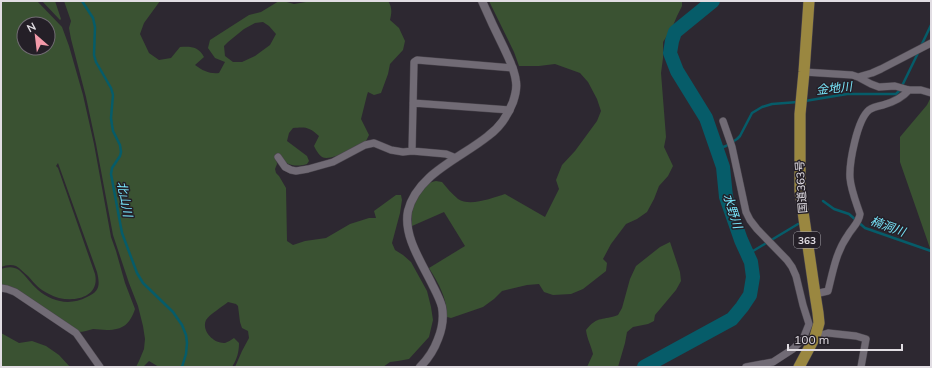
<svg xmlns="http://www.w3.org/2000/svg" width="932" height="368" font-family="Mulish,'Noto Sans JP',sans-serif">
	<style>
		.green { fill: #3a5232; fill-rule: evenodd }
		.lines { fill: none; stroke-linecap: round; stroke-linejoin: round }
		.stream { stroke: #065c69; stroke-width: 2.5 }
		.river { stroke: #065c69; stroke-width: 14 }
		.minor-casing { stroke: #4b464e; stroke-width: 8 }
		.tertiary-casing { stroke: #4b464e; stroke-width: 9 }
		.trunk-casing { stroke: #4b464e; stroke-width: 12 }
		.minor { stroke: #716b75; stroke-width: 7 }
		.tertiary { stroke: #716b75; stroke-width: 8 }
		.trunk { stroke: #9a8740; stroke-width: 11 }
		.labels { text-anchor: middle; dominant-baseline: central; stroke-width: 3; stroke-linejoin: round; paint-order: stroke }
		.shield { fill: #241f27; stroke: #a8a4ab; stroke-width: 1 }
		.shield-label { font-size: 10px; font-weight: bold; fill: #e1dde3 }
		.street-label { font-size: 11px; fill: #e1dde3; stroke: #241f27 }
		.water-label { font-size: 12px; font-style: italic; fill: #78e5fa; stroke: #241f27 }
	</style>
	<rect width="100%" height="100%" fill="#2d2831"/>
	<path class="green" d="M1 1H37L62 27 69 46 83 95 94 144 111 237 116 251 125 283 135 309C130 324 123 330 107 330 102 330 98 329 93 329 88 330 84 332 78 332L1 288V269C7 267 13 266 19 270 26 276 31 284 38 290 52 302 70 306 87 297 100 291 100 285 97 272L58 163 56 166 58 168 95 274C101 301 66 304 49 294 40 290 34 283 28 276 24 273 20 268 16 266 11 264 6 265 1 267ZM24 24H48V48H24Z
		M42 1H55L61 19 60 20Z
		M64 1H160L144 23 140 34 149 53 159 60 171 58 180 47C191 46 199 47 204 57L195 65C203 71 210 74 219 73L225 62 215 58 208 48 210 40 249 15 261 12 279 1H283L294 4 312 1H388C392 7 392 12 390 20L399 28 405 41 403 50 390 64 388 74 381 93 374 95 368 92 367 95 361 119 369 135 366 141C357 146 331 162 322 157 319 155 316 150 314 146L319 136C309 127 306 127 293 128L289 133 287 141 307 156 309 161 307 164C294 168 287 164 276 157L277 164 275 169 276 173 279 176 286 188 287 241 293 245 305 241 326 238 350 224 369 218H376L374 211 396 195H401L402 200 400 213 392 243 395 250 403 255 411 262 427 291 431 307 433 320 429 337 409 359 398 361 390 362 383 367H235L242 351 249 338 248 331 242 328 240 322 238 306 236 304 228 302C222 307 210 314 206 320 201 331 214 344 225 343 228 342 231 340 234 338L239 343C239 352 237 359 232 367H171L170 366 159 367 149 361 143 367H136L139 361 144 349 145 339 143 326 138 306 129 283 113 235 96 144 86 97 71 39 69 28 71 21ZM263 22 269 26 276 34 270 45 255 56 242 62H233L225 56 224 46 228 42 244 29 255 23Z
		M489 1H682V6L677 16 672 28 663 42V58L661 73 666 137 664 147 673 166 668 176 659 186 654 199 647 212 637 219 626 224 611 244 603 259 607 263 606 271 583 289 571 294 553 295 544 292 539 284 527 285 502 291 494 299 483 307 451 318 447 317C447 298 439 284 429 268L465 246 444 212 412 226C412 222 412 218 412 213 414 202 423 182 436 181 438 181 440 182 442 182 447 188 452 194 458 199 470 207 492 198 505 194L545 217 559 189 556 180 562 165 575 151 597 121 601 111 597 99 588 82 580 73 555 64 539 66H519L514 52Z
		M931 97V251L900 162V137L927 105Z
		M670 242 680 272 681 281 676 290 655 315 654 321 648 324 633 327 627 332 625 343 618 367H587L593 354C591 345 587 339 586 330 598 315 603 321 618 315L622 308 630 279 636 266 660 247Z
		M1 333 19 343 32 341 46 346 59 355 70 367H1Z"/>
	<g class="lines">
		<path class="stream" d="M82 1 93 18 95 27 94 55 96 62 111 88 113 95 111 118 112 125 113 131 120 145 121 152 120 156 112 168 111 174 122 233 137 273 143 283 173 312 182 325 186 335 187 343 186 354 182 367
			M921 46 931 25
			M805 101 847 94H896L900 90 918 53
			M717 149 726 146 737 139 740 136 752 113 762 107 772 104 798 102
			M823 201 834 209 849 214 865 228 931 251
			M748 254 798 224"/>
		<path class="river" d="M644 367 732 319 742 307 750 295 753 277 751 262 741 240 726 197 723 167 706 118 677 71 670 53 672 41 675 32 713 1"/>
		<defs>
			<path id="minor" d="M804 72 852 75 858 77 871 84 879 87 895 86 909 90H921L931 93
				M858 77 872 73 881 69 931 43
				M413 103 510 110
				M723 121 732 147 746 212 750 220 757 229 787 260 792 267 796 276 803 305 809 324 803 339 793 349 773 362 746 367
				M412 151 414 62 417 60 513 68
				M278 157 285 167 291 170 296 171 308 169 333 162 365 145 374 143 391 150 403 152 412 151 446 154 456 158
				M1 288 7 289 15 292 76 333 100 367
				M815 294 828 291C833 271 836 252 848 235 852 228 859 223 860 214 856 202 851 190 850 178 849 163 857 120 869 110 873 107 878 106 883 105 894 102 902 98 909 90
				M815 337 828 333 856 336 866 339 861 367"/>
			<path id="tertiary" d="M420 367C428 359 434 350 438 339 442 329 444 318 442 307 440 299 436 292 432 284 422 263 403 236 408 211 417 174 461 158 488 136 499 128 508 115 513 102 515 96 517 88 516 82 515 70 509 59 504 48 496 32 489 17 482 1"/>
			<path id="trunk" d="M799 367 815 337 819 323 818 313 815 294 800 191V114L804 72 809 1"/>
		</defs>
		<use href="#minor" class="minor-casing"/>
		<use href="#tertiary" class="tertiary-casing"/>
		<use href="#trunk" class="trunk-casing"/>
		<use href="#minor" class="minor"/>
		<use href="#tertiary" class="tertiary"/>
		<use href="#trunk" class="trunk"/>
	</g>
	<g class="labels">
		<rect class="shield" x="794" y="232" width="26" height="16" rx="3"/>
		<g class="shield-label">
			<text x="807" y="240">363</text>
		</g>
		<g class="street-label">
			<text transform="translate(801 187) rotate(-94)">国道363号</text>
		</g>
		<g class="water-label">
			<text transform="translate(834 88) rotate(-6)">金地川</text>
			<text transform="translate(125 199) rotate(79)">北山川</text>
			<text transform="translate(733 211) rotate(72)">水野川</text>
			<text transform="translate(888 226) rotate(20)">楠洞川</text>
		</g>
	</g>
	<rect width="932" height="368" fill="none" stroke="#e1dde3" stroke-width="4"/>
	<g transform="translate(36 36) rotate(332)"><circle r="19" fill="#241f27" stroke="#706b72"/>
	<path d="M0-3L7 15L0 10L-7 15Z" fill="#f39aa9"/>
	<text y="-6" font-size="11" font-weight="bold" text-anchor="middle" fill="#e1dde3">N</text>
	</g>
	<path d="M788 344v6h114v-6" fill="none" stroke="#e1dde3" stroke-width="2"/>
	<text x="794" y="344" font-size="12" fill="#e1dde3" stroke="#241f27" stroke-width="3" paint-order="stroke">100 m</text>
</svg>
